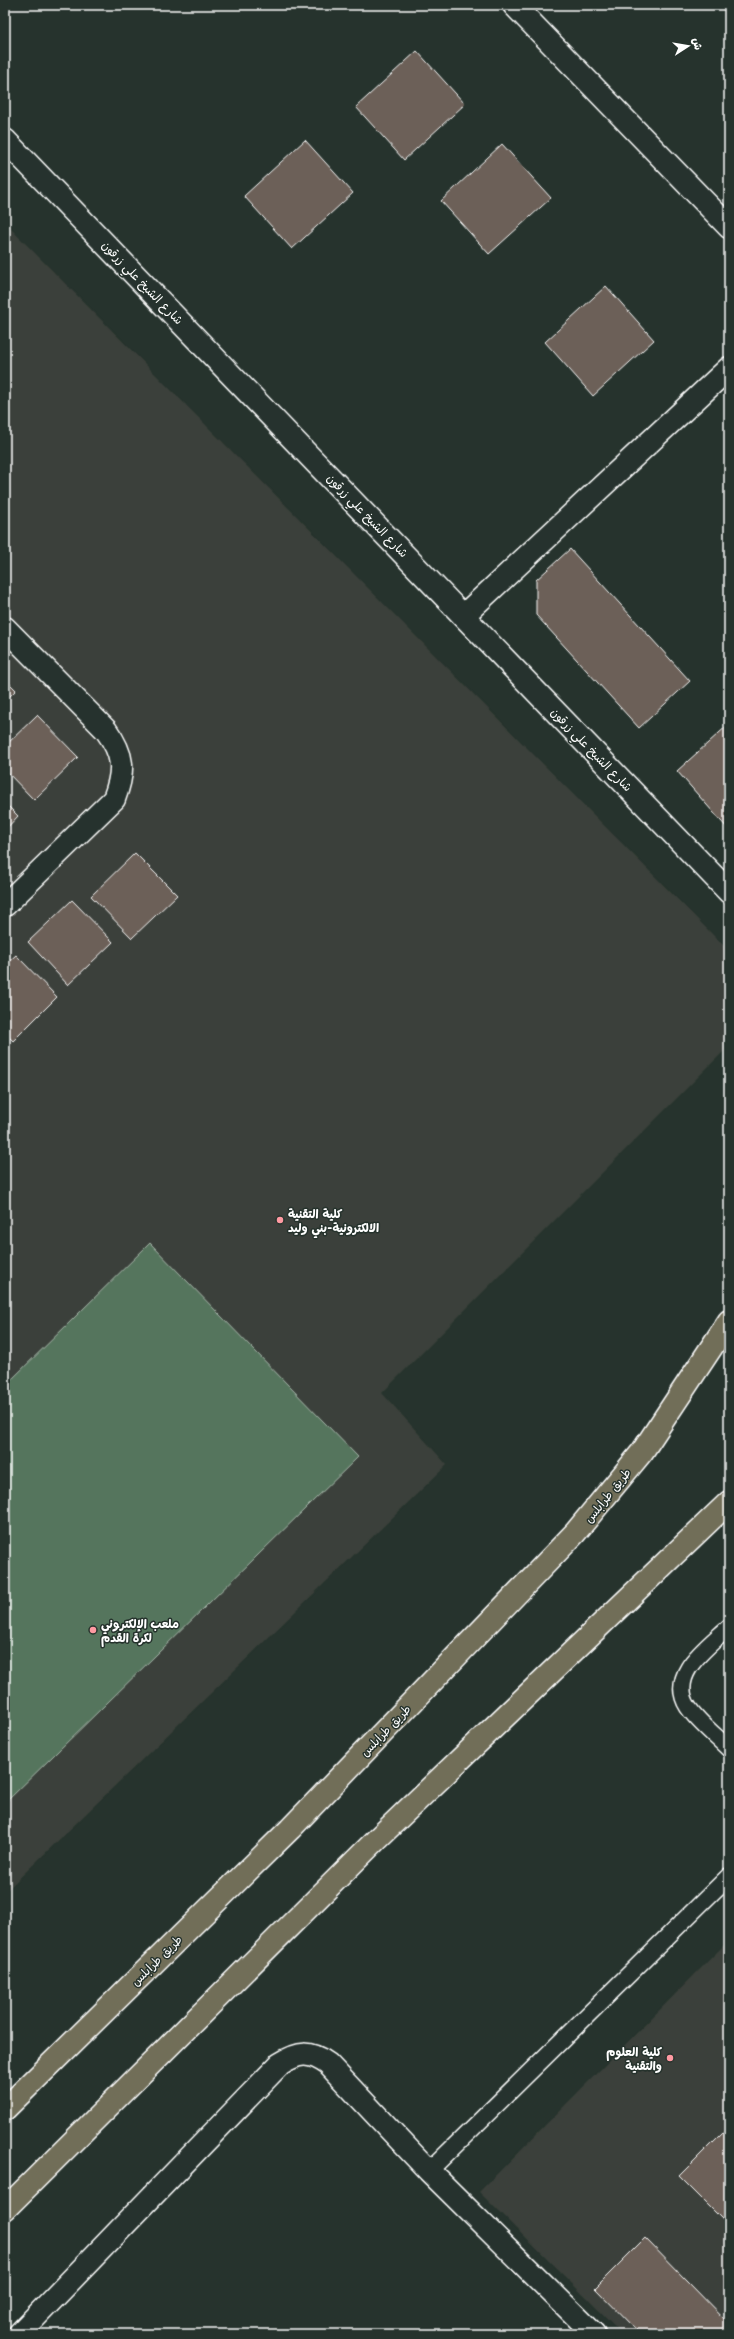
<svg xmlns="http://www.w3.org/2000/svg" width="734" height="2339" font-family="'Playpen Sans','Playpen Sans Arabic',sans-serif">
	<style>
		.built { fill: #3b403a }
		.green { fill: #55745d; stroke: #aabaae }
		.building { fill: #6c6058; stroke: #fff }
		.lines { fill: none; stroke-linecap: round; stroke-linejoin: round }
		.lane-casing { stroke: #fff; stroke-width: 19 }
		.street-casing { stroke: #fff; stroke-width: 25 }
		.secondary-casing { stroke: #fff; stroke-width: 25 }
		.highway-casing { stroke: #fff; stroke-width: 25 }
		.lane { stroke: #26332d; stroke-width: 16 }
		.street { stroke: #26332d; stroke-width: 22 }
		.secondary { stroke: #26332d; stroke-width: 22 }
		.highway { stroke: #716e59; stroke-width: 22 }
		.poi-dot { fill: #ff9aa2; stroke: #26332d; stroke-width: 1.5 }
		.labels { text-anchor: middle; dominant-baseline: central; stroke-width: 3; stroke-linejoin: round; paint-order: stroke }
		.street-label { font-size: 12px; fill: #fff; stroke: #26332d }
		.poi-label { font-size: 12px; font-weight: bold; fill: #fff; stroke: #26332d; text-anchor: start }
	</style>
	<rect width="100%" height="100%" fill="#26332d"/>
	<filter id="ink" filterUnits="userSpaceOnUse"><feTurbulence type="fractalNoise" baseFrequency=".025" numOctaves="2"/><feDisplacementMap in="SourceGraphic" scale="8" xChannelSelector="R" yChannelSelector="G"/><feConvolveMatrix kernelMatrix="1 2 1 2 8 2 1 2 1" color-interpolation-filters="sRGB"/></filter>
	<g filter="url(#ink)">
		<path class="built" d="M5 223 729 951V1046L382 1393 447 1465 5 1892Z
			M729 1940V2334H623L479 2192Z"/>
		<path class="green" d="M150 1243 358 1457 5 1803V1386Z"/>
		<path class="building" d="M417 51 465 104 404 160 356 107Z
			M305 140 353 193 292 249 244 196Z
			M502 144 551 198 489 254 441 201Z
			M606 286 654 340 593 396 545 342Z
			M570 549 690 681 639 728 536 615V580Z
			M5 679 16 690 5 701Z
			M37 715 78 757 34 800 5 770V746Z
			M729 724V829H728L677 771Z
			M5 803 18 816 5 830Z
			M135 853 177 895 132 938 91 896Z
			M72 900 113 942 68 985 28 942Z
			M16 955 57 997 13 1041 5 1033V965Z
			M729 2126V2226L679 2176Z
			M645 2238 729 2324V2334H640L595 2288Z"/>
		<g class="lines">
			<defs>
				<path id="lane" d="M729 1627C708 1647 667 1674 688 1707 698 1722 716 1736 729 1749
					M429 2171 729 1876"/>
				<path id="street" d="M514 5 729 227
					M464 615 729 368
					M5 628 106 730C124 755 125 770 114 799L5 905
					M19 2334 280 2064C299 2052 309 2051 328 2064L429 2171 594 2334"/>
				<path id="secondary" d="M5 140 729 892"/>
				<path id="highway" d="M5 2109 290 1829 575 1533 642 1452 729 1321
					M5 2209 377 1839 729 1502"/>
			</defs>
			<use href="#lane" class="lane-casing"/>
			<use href="#street" class="street-casing"/>
			<use href="#secondary" class="secondary-casing"/>
			<use href="#highway" class="highway-casing"/>
			<use href="#lane" class="lane"/>
			<use href="#street" class="street"/>
			<use href="#secondary" class="secondary"/>
			<use href="#highway" class="highway"/>
		</g>
	</g>
	<g class="poi-dot">
		<circle cx="280" cy="1220" r="4"/>
		<circle cx="93" cy="1630" r="4"/>
		<circle cx="670" cy="2058" r="4"/>
	</g>
	<g class="labels">
		<g class="street-label">
			<text transform="translate(143 282) rotate(46)">شارع الشيخ علي زرقون</text>
			<text transform="translate(368 515) rotate(46)">شارع الشيخ علي زرقون</text>
			<text transform="translate(592 749) rotate(46)">شارع الشيخ علي زرقون</text>
			<text transform="translate(607 1495) rotate(-51)">طريق طرابلس</text>
			<text transform="translate(385 1730) rotate(-46)">طريق طرابلس</text>
			<text transform="translate(156 1960) rotate(-45)">طريق طرابلس</text>
		</g>
		<g class="poi-label">
			<text x="288" y="1213">كلية التقنية<tspan x="288" dy="14">الالكترونية-بني وليد</tspan></text>
			<text x="101" y="1623">ملعب الإلكتروني<tspan x="101" dy="14">لكرة القدم</tspan></text>
			<text x="662" y="2051" text-anchor="end">كلية العلوم<tspan x="662" dy="14">والتقنية</tspan></text>
		</g>
	</g>
	<rect width="734" height="2339" fill="none" stroke="#26332d" stroke-width="20"/>
	<rect x="10" y="10" width="714" height="2319" fill="none" stroke="#fff" stroke-width="1.5" filter="url(#ink)"/>
	<g transform="translate(688 46) rotate(78)" stroke="#26332d" stroke-width="3" paint-order="stroke">
	<path d="M0-3L7 15L0 10L-7 15Z" fill="#ffffff"/>
	<text y="-6" font-size="11" font-weight="bold" text-anchor="middle" fill="#ffffff">ش</text>
	</g>
</svg>
